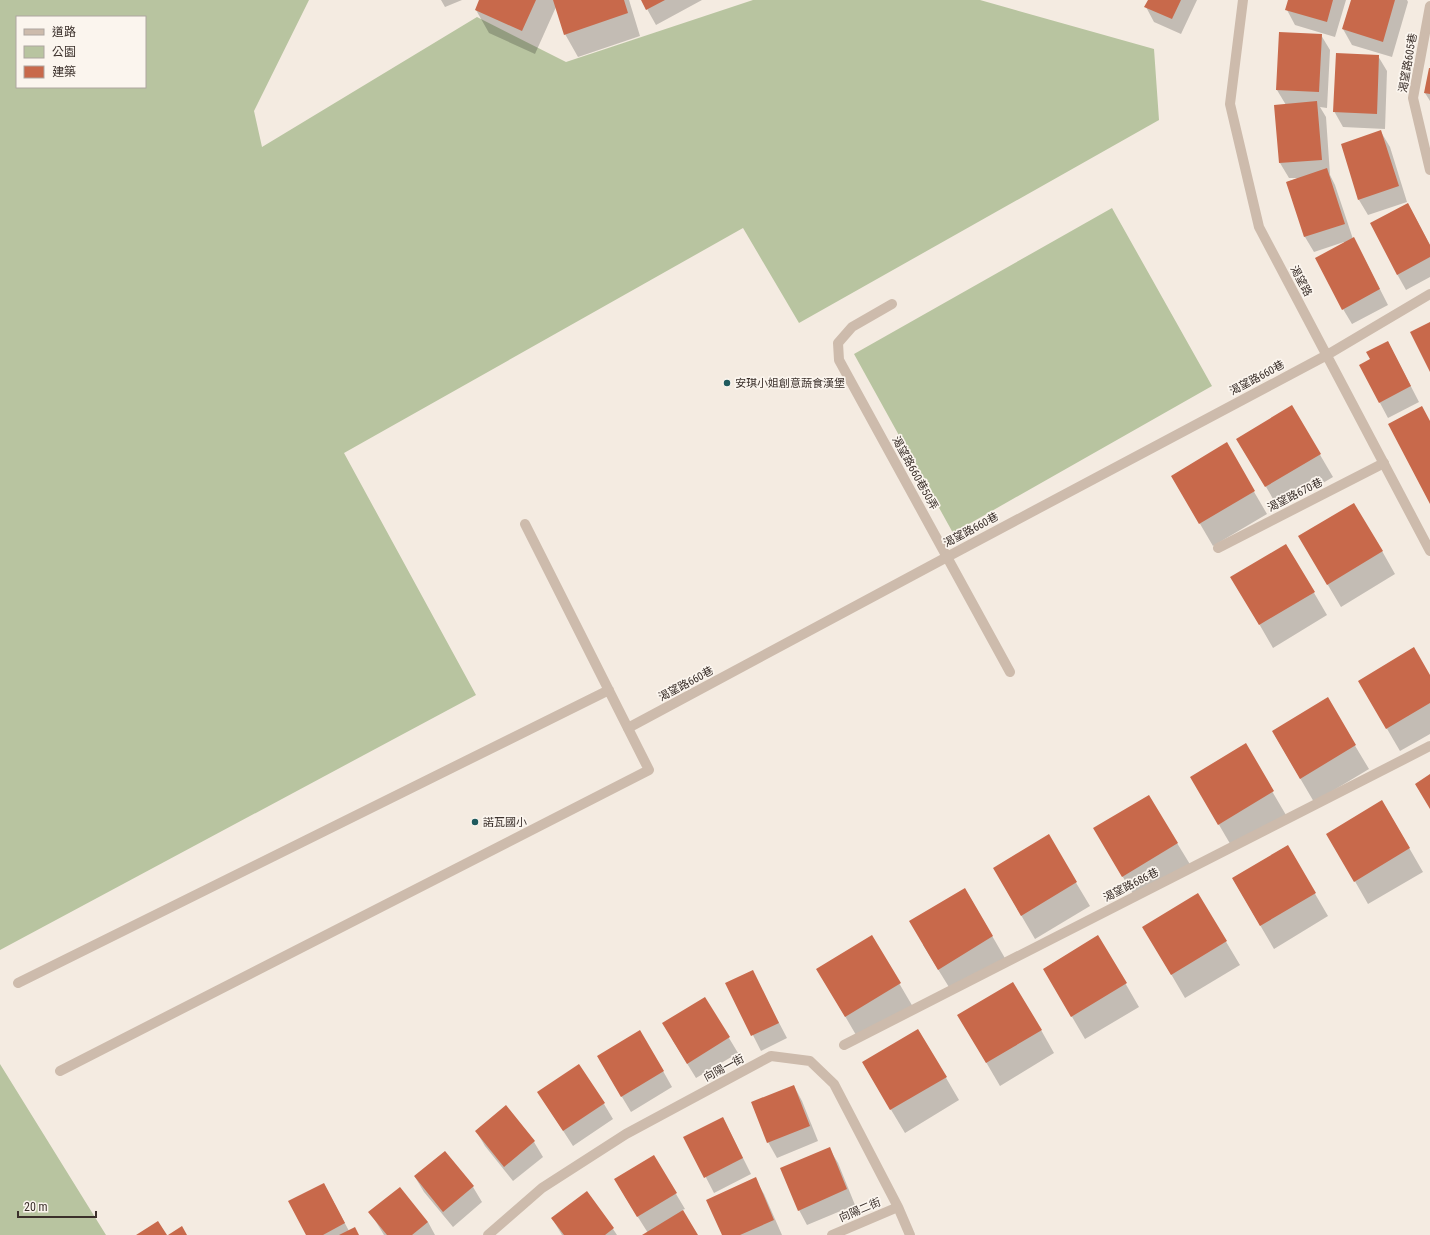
<svg xmlns="http://www.w3.org/2000/svg" width="1430" height="1235" font-family="'Roboto Condensed','Noto Sans TC',sans-serif">
	<style>
		.green { fill: #b8c4a0; fill-rule: evenodd }
		.shadow { fill: #0003 }
		.building { fill: #c8694b }
		.lines { fill: none; stroke-linecap: round; stroke-linejoin: round }
		.lane { stroke: #cdbbac; stroke-width: 10 }
		.street { stroke: #cdbbac; stroke-width: 10 }
		.poi-dot { fill: #1f5a5e; stroke: #fbf5ee; stroke-width: 1.5 }
		.labels { text-anchor: middle; dominant-baseline: central; stroke-width: 3.5; stroke-linejoin: round; paint-order: stroke }
		.street-label { font-size: 11px; fill: #3b302b; stroke: #fbf5ee }
		.poi-label { font-size: 11px; fill: #3b302b; stroke: #fbf5ee; text-anchor: start }
	</style>
	<rect width="100%" height="100%" fill="#f4ebe1"/>
	<path class="green" d="M0 0H309L254 111 262 147 477 17 566 62 753 0H980L1154 49 1159 120 799 323 743 228 344 453 476 695 0 950ZM17 17H145V87H17Z
		M1112 208 1212 386 953 533 854 354Z
		M0 1064 106 1235H0Z"/>
	<path class="shadow" d="M441 0H462L445 7Z
		M480 0H629L640 36 578 57 565 34 556 7 535 54 489 33 476 10Z
		M642 0H702L656 25Z
		M1149 0H1197L1181 34 1154 22 1146 7Z
		M1289 0H1346L1335 37 1295 25 1287 10Z
		M1352 0H1407L1408 2 1392 57 1352 45 1343 29Z
		M1280 33 1321 35 1330 50 1327 108 1320 107 1326 117 1330 175 1335 185 1353 239 1362 254 1388 305 1352 324 1343 309 1344 242 1314 252 1305 237 1287 182 1298 178H1289L1280 163 1275 106 1286 105 1277 90Z
		M1378 56 1387 71 1385 129 1343 127 1334 111Z
		M1430 69V101L1425 93Z
		M1381 132 1390 147 1407 202 1368 215 1359 200Z
		M1408 204 1430 245V277L1406 290 1397 274Z
		M1388 342 1419 402 1388 418 1380 403 1371 360Z
		M1292 407 1333 477 1279 509 1238 439Z
		M1226 444 1267 514 1213 546 1172 476Z
		M1286 545 1327 615 1273 648 1232 577Z
		M1382 551 1395 574 1341 607 1313 560Z
		M1430 676V734L1400 751 1359 681Z
		M1327 699 1369 769 1314 802 1273 732Z
		M1245 745 1286 815 1232 847 1191 777Z
		M1382 801 1423 872 1368 904 1341 857Z
		M1048 836 1090 906 1035 939 1007 891Z
		M1177 843 1191 866 1136 899 1108 852Z
		M1287 846 1328 916 1274 949 1233 879Z
		M965 889 1006 960 952 992 923 945Z
		M1198 895 1240 965 1185 998 1157 950Z
		M1098 936 1139 1007 1085 1039 1044 969Z
		M872 937 913 1007 859 1040 818 970Z
		M752 971 787 1038 761 1051 727 984Z
		M705 998 738 1053 696 1078 672 1039Z
		M959 1016 1041 1030 1054 1053 1000 1086Z
		M918 1030 959 1100 905 1133 863 1063Z
		M663 1071 672 1087 631 1112 607 1072Z
		M794 1086 802 1101 818 1141 777 1158 768 1142Z
		M538 1092 604 1104 613 1119 573 1146Z
		M506 1107 534 1142 543 1157 513 1181 485 1146 476 1131Z
		M723 1118 751 1174 714 1193 685 1137Z
		M829 1148 838 1163 855 1205 807 1225 799 1210Z
		M445 1152 473 1187 482 1202 453 1227 424 1192 415 1177Z
		M755 1179 764 1194 782 1235H723Z
		M324 1184 349 1231 358 1235H307Z
		M587 1193 613 1229 617 1235H562L552 1218Z
		M676 1194 685 1209 682 1210 697 1235H644L648 1233 624 1195Z
		M370 1212 428 1222 435 1235H384Z"/>
	<path class="building" d="M479 0H536L522 31 475 10Z
		M553 0H624L628 13 564 35Z
		M641 0H665L646 10Z
		M1148 0H1181L1172 19 1144 7Z
		M1288 0H1333L1327 22 1285 10Z
		M1351 0H1395L1383 42 1342 29Z
		M1279 32 1322 34 1319 92 1276 90Z
		M1336 53 1379 55 1377 114 1333 112Z
		M1429 68H1430V94L1424 93Z
		M1317 101 1322 160 1279 163 1274 105Z
		M1381 130 1399 186 1358 200 1341 144Z
		M1327 168 1345 224 1304 237 1286 182Z
		M1408 203 1430 245V257L1397 275 1370 223Z
		M1354 237 1380 289 1342 310 1315 258Z
		M1430 322V372L1410 332Z
		M1388 341 1411 386 1379 403 1359 365 1370 359 1366 352Z
		M1292 405 1321 454 1265 487 1236 439Z
		M1422 406 1430 421V504L1388 424Z
		M1227 442 1255 491 1199 524 1171 476Z
		M1354 503 1383 551 1327 585 1298 536Z
		M1286 544 1315 592 1259 625 1230 577Z
		M1414 647 1430 675V703L1386 729 1358 681Z
		M1328 697 1356 745 1300 779 1272 731Z
		M1246 743 1274 791 1218 825 1190 777Z
		M1430 774V809L1415 784Z
		M1149 795 1178 843 1122 877 1093 828Z
		M1382 800 1410 848 1354 882 1326 834Z
		M1049 834 1077 882 1021 916 993 868Z
		M1288 845 1316 893 1260 926 1232 878Z
		M965 888 993 936 938 970 909 921Z
		M1198 893 1227 941 1171 975 1142 927Z
		M872 935 901 983 845 1017 816 969Z
		M1098 935 1127 983 1071 1017 1043 969Z
		M753 970 779 1023 751 1036 725 983Z
		M1013 982 1042 1030 986 1063 957 1015Z
		M705 997 730 1037 687 1064 662 1023Z
		M918 1029 947 1077 890 1110 862 1062Z
		M640 1030 664 1071 621 1097 597 1056Z
		M579 1064 605 1103 563 1131 537 1092Z
		M794 1085 810 1126 767 1143 751 1102Z
		M506 1105 535 1141 504 1167 475 1131Z
		M723 1117 743 1158 704 1178 683 1137Z
		M830 1147 847 1189 798 1211 780 1168Z
		M445 1151 474 1186 443 1212 414 1176Z
		M654 1155 677 1193 637 1217 614 1179Z
		M756 1177 774 1220 740 1235H722L706 1200Z
		M324 1183 345 1223 323 1235H306L288 1201Z
		M400 1187 428 1222 412 1235H387L368 1212Z
		M587 1191 614 1228 605 1235H564L551 1218Z
		M683 1210 698 1235H642Z
		M158 1221 167 1235H136Z
		M182 1226 187 1235H168Z
		M355 1227 359 1235H339Z"/>
	<g class="lines">
		<path class="lane" d="M892 304 852 327 838 343 839 360 1010 672
			M1218 548 1384 463
			M18 983 609 690
			M844 1045 1430 746
			M60 1071 649 770 525 524
			M488 1235 542 1188 626 1134 771 1056 810 1061 834 1084 898 1207 910 1235
			M832 1235 898 1207"/>
		<path class="street" d="M1243 0 1230 104 1259 227 1430 551
			M1430 6 1413 98 1430 170
			M628 728 947 557 1327 355 1430 294"/>
	</g>
	<g class="poi-dot">
		<circle cx="727" cy="383" r="4"/>
		<circle cx="475" cy="822" r="4"/>
	</g>
	<g class="labels">
		<g class="street-label">
			<text transform="translate(1408 63) rotate(-80)">渴望路605巷</text>
			<text transform="translate(1301 281) rotate(62)">渴望路</text>
			<text transform="translate(1257 378) rotate(-28)">渴望路660巷</text>
			<text transform="translate(915 473) rotate(61)">渴望路660巷50弄</text>
			<text transform="translate(1295 495) rotate(-27)">渴望路670巷</text>
			<text transform="translate(971 530) rotate(-28)">渴望路660巷</text>
			<text transform="translate(686 684) rotate(-28)">渴望路660巷</text>
			<text transform="translate(1131 885) rotate(-27)">渴望路686巷</text>
			<text transform="translate(724 1068) rotate(-28)">向陽一街</text>
			<text transform="translate(860 1210) rotate(-23)">向陽二街</text>
		</g>
		<g class="poi-label">
			<text x="735" y="383">安琪小姐創意蔬食漢堡</text>
			<text x="483" y="822">諾瓦國小</text>
		</g>
	</g>
	<rect x="16" y="16" width="130" height="72" fill="#fbf5ee" stroke="#aea6a0"/>
	<rect x="24" y="29" width="20" height="6" fill="#cdbbac" stroke="#aea6a0"/>
	<text x="52" y="36" font-size="12" fill="#3b302b">道路</text>
	<rect x="24" y="46" width="20" height="12" fill="#b8c4a0" stroke="#aea6a0"/>
	<text x="52" y="56" font-size="12" fill="#3b302b">公園</text>
	<rect x="24" y="66" width="20" height="12" fill="#c8694b" stroke="#aea6a0"/>
	<text x="52" y="76" font-size="12" fill="#3b302b">建築</text>
	<path d="M18 1211v6h78v-6" fill="none" stroke="#3b302b" stroke-width="2"/>
	<text x="24" y="1211" font-size="12" fill="#3b302b" stroke="#fbf5ee" stroke-width="3" paint-order="stroke">20 m</text>
</svg>
